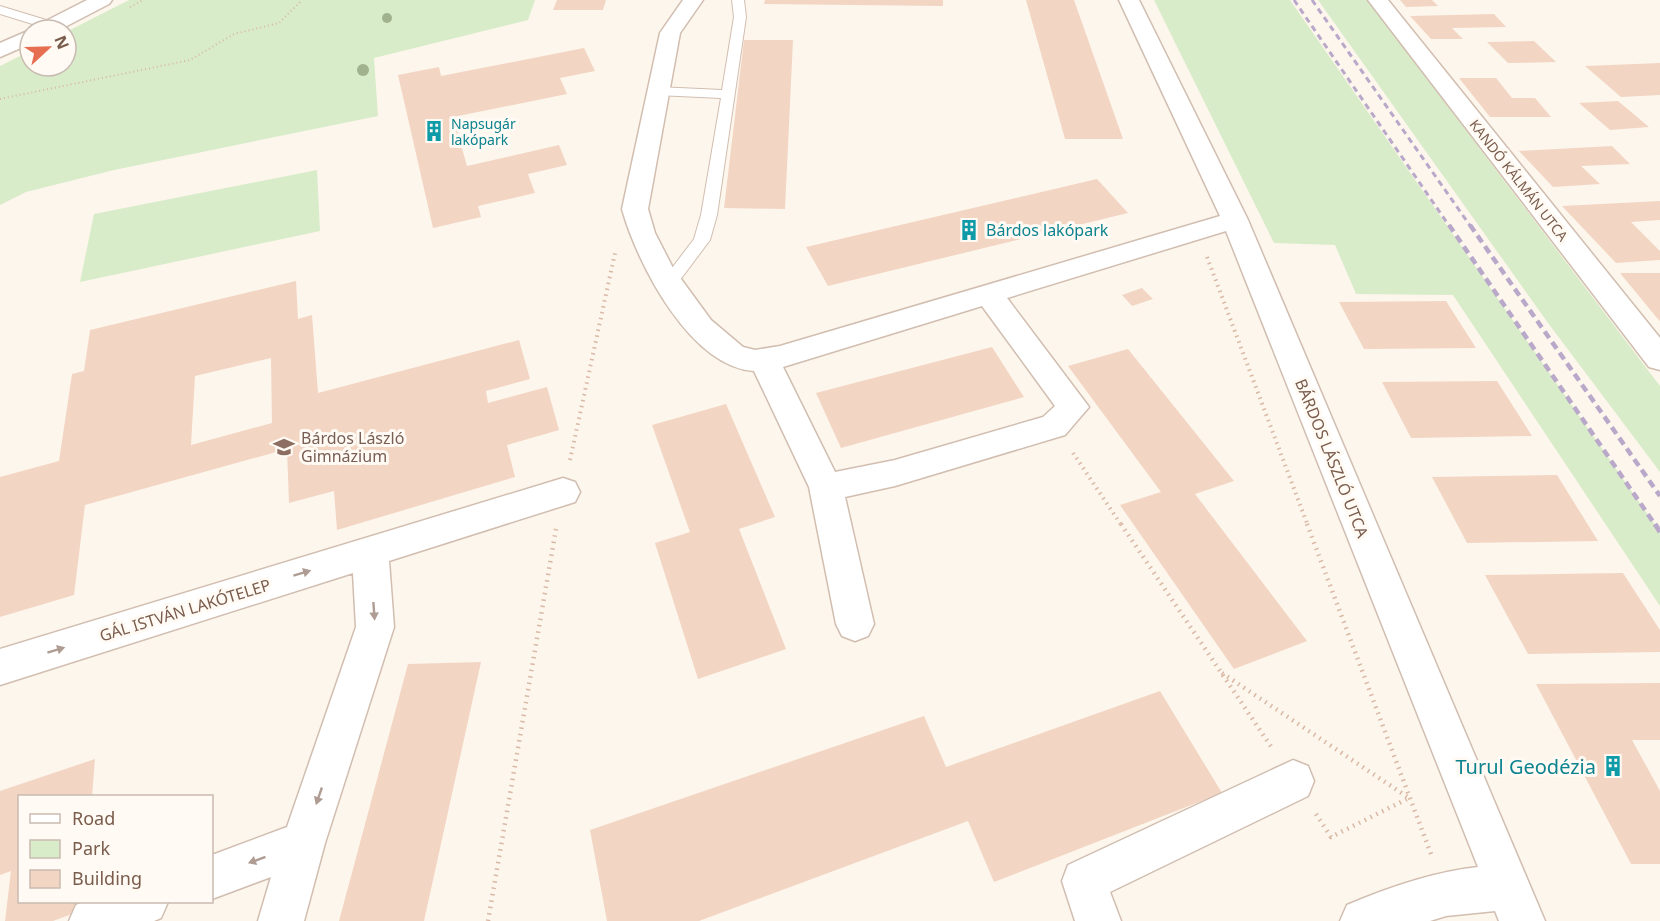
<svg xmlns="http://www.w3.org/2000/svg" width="1660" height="921" font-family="'Noto Sans',sans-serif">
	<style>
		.green { fill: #d8ecc9 }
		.building { fill: #f3d5c3; fill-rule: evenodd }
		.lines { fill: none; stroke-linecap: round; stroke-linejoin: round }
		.service-casing { stroke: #d1beb0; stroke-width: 2 }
		.minor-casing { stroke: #d1beb0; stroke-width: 3 }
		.tertiary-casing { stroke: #d1beb0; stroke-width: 3 }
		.path-far2 { stroke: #d9b8a5; stroke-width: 2; stroke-dasharray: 1 3; stroke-linecap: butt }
		.path-far1 { stroke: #d9b8a5; stroke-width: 4; stroke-dasharray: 1.5 4.5; stroke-linecap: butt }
		.path { stroke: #d9b8a5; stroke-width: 4.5; stroke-dasharray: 1.5 5; stroke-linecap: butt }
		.service { fill: #fff; fill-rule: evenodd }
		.minor { fill: #fff; fill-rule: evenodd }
		.tertiary { fill: #fff; fill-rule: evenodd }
		.rail-far2 { stroke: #b9a8c9; stroke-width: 3; stroke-dasharray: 6 4.5; stroke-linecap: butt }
		.rail-far1 { stroke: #b9a8c9; stroke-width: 4.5; stroke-dasharray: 8 5; stroke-linecap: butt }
		.rail { stroke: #b9a8c9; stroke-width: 5; stroke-dasharray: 11 8; stroke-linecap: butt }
		.tree { fill: #a0b28e }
		.oneway { fill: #af9d94 }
		.labels { text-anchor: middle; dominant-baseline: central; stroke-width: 6; stroke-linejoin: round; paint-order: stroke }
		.far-culture-label { font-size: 14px; fill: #0d838f; stroke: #fffaf3; text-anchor: start }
		.far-street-label { font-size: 14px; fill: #7a5c4d; stroke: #fffaf3 }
		.culture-label { font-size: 16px; fill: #0d838f; stroke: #fffaf3; text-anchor: start }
		.education-label { font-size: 16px; fill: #785e54; stroke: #fffaf3; text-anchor: start }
		.street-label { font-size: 16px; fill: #7a5c4d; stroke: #fffaf3 }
		.near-culture-label { font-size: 20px; fill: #0d838f; stroke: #fffaf3; text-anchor: end }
	</style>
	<rect width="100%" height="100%" fill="#fdf6ec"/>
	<path class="green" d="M129 0H535L528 20 374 58 378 116 114 170 26 192 0 205V66L30 51V66H66V32Z
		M1154 0H1290L1660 532V606L1453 295 1356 294 1335 245 1274 243Z
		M1318 0H1367L1660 386V472L1548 323Z
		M317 170 320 231 80 282 94 214Z"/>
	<path class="building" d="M557 0H606L603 10H553Z
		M765 0H943V6L764 4Z
		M1026 0H1074L1123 139H1065Z
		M1400 0H1432L1438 6 1406 7Z
		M1494 14 1506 27 1452 28 1463 39H1431L1410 16Z
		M744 40H793L785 209 724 208Z
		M1534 41 1556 62 1508 63 1487 42Z
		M584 48 595 71 560 78 567 94 453 117 467 166 559 145 567 165 528 174 535 193 478 206 481 217 433 228 398 75 439 67 441 76Z
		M1660 63V95L1621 97 1585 66Z
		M1459 78H1496L1512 98H1535L1551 117H1490Z
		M1618 101 1649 127 1610 130 1579 103Z
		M1612 146 1630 164 1581 166 1600 184 1553 187 1519 151Z
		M1097 179 1128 213 828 286 806 247Z
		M1660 201V220L1631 222 1660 251V260L1616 263 1562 206Z
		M1620 273H1660V321L1657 318Z
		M296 281 298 319 312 315 318 393 519 340 530 379 486 391 488 403 547 387 559 430 507 445 515 477 337 530 334 491 289 503 287 449 85 505 74 595 0 617V477L59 461 72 374 84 371 90 330ZM271 358 272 423 191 445 195 376Z
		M1142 288 1153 299 1132 306 1122 295Z
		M1446 301 1476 348 1364 349 1339 302Z
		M992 347 1024 397 841 448 816 393Z
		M1128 349 1234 481 1195 494 1307 641 1234 669 1120 505 1161 492 1068 366Z
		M1497 381 1532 436 1411 438 1382 382Z
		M726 404 775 517 739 529 786 649 698 679 655 543 690 532 652 425Z
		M1557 475 1598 541 1467 543 1432 477Z
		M1623 573 1660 630V652L1528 654 1485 575Z
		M481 662 424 921H339L408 664Z
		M1660 683V740H1632L1660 791V864H1631L1536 684Z
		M1160 691 1222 793 994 882 968 821 699 921H607L590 830 924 716 946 767Z
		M95 759 92 796H20V902H104L53 921H5L11 871 0 875V791Z"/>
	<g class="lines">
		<defs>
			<path id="service" d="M732 0H744L746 17 717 215 710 240 674 288 668 290 660 284 694 239 701 215 721 98 657 95 650 91 657 87 722 90 734 17Z
				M0 6 56 23 58 26 52 30 0 14Z"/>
			<path id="minor" d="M683 0H703L680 33 648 209 655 233 673 268 711 320 743 347 755 350 780 346 1220 216 1119 0H1139L1248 220 1545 921H1499L1495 911 1446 916 1430 921H1340L1347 905C1389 887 1433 872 1478 867L1226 231 1007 298 1089 407 1065 435 895 486 845 497 874 624 868 636 855 641 842 636 836 624 809 487 754 371C690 367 637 263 622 209L660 33ZM982 306 1055 406 1043 417 895 460 835 472 783 367Z
				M1368 0H1388L1660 338V370L1649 367Z
				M563 478 575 482 580 492 575 502 389 561 394 627 325 843 304 921H258L271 877 212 899V855L287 827 356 627 353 573 0 685V649Z
				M1293 760 1308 766 1314 781 1308 796 1110 892 1121 921H1075L1062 881 1068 865Z
				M83 902H168L161 918 154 921H69L76 905Z"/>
			<path id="tertiary" d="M87 0H112L109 4 59 30H33L36 26Z
				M30 30V44L0 57V43Z"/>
		</defs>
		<use href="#service" class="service-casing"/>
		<use href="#minor" class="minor-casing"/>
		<use href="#tertiary" class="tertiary-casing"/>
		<path class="path-far2" d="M130 7 143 0
			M0 99 190 60 234 34 279 23 302 0"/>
		<path class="path-far1" d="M1207 257 1308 526
			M1073 453 1122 526
			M570 460 615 253"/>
		<path class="path" d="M1121 524 1272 748
			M1307 524 1431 854
			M1222 673 1409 798 1331 837 1316 814
			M488 921 556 529"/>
		<use href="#service" class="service"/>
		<use href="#minor" class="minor"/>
		<use href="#tertiary" class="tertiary"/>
		<path class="rail-far2" d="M1294 0 1450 227
			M1312 0 1471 227"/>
		<path class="rail-far1" d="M1449 225 1656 526
			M1470 225 1660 496"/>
		<path class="rail" d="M1655 524 1660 532"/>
	</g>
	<g class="tree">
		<circle cx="387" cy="18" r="5"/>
		<circle cx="363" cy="70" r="6"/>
	</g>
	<defs><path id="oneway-solid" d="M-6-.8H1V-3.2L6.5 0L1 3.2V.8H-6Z" transform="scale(1.5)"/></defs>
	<g class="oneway">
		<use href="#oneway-solid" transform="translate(302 573) rotate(-17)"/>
		<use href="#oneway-solid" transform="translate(374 611) rotate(86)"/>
		<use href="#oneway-solid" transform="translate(56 650) rotate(-17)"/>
		<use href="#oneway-solid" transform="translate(319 796) rotate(109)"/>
		<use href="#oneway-solid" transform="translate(257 860) rotate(160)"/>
	</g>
	<defs>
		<symbol id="building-bare" viewBox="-9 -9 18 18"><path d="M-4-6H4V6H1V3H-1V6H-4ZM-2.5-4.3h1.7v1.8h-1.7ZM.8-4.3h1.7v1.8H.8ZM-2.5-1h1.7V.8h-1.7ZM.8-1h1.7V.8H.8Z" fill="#0f9aa8" stroke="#fffaf3" stroke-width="2.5" paint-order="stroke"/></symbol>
		<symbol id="school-bare" viewBox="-9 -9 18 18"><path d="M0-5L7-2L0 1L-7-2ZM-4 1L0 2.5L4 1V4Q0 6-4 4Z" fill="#8d6e63" stroke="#fffaf3" stroke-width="2.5" paint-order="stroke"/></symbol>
	</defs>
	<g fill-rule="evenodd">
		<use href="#building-bare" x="419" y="116" width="30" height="30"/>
		<use href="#building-bare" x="954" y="215" width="30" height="30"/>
		<use href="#school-bare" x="269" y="432" width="30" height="30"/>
		<use href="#building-bare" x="1598" y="751" width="30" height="30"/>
	</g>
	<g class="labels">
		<g class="far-culture-label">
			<text x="451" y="123">Napsugár<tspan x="451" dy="16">lakópark</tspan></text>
		</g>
		<g class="far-street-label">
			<text transform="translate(1519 180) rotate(52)">KANDÓ KÁLMÁN UTCA</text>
		</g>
		<g class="culture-label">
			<text x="986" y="230">Bárdos lakópark</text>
		</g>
		<g class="education-label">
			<text x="301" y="438">Bárdos László<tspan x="301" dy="18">Gimnázium</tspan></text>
		</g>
		<g class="street-label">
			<text transform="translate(1332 458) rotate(68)">BÁRDOS LÁSZLÓ UTCA</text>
			<text transform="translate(185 610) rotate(-17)">GÁL ISTVÁN LAKÓTELEP</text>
		</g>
		<g class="near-culture-label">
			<text x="1596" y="766">Turul Geodézia</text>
		</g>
	</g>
	<rect x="18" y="795" width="195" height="108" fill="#fffaf3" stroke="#cabbb1" stroke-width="1.5"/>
	<rect x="30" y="814" width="30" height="9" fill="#ffffff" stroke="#cabbb1" stroke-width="1.5"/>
	<text x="72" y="825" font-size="18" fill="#7a5c4d">Road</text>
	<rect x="30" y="840" width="30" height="18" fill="#d8ecc9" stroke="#cabbb1" stroke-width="1.5"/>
	<text x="72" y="855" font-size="18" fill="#7a5c4d">Park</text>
	<rect x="30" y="870" width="30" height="18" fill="#f3d5c3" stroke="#cabbb1" stroke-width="1.5"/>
	<text x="72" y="885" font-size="18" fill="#7a5c4d">Building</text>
	<g transform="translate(48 48) rotate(68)"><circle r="28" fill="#fffaf3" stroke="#cabbb1" stroke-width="1.5"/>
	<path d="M0-4.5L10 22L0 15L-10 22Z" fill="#e76f51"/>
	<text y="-9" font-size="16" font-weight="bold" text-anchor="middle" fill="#7a5c4d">N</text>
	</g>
</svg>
